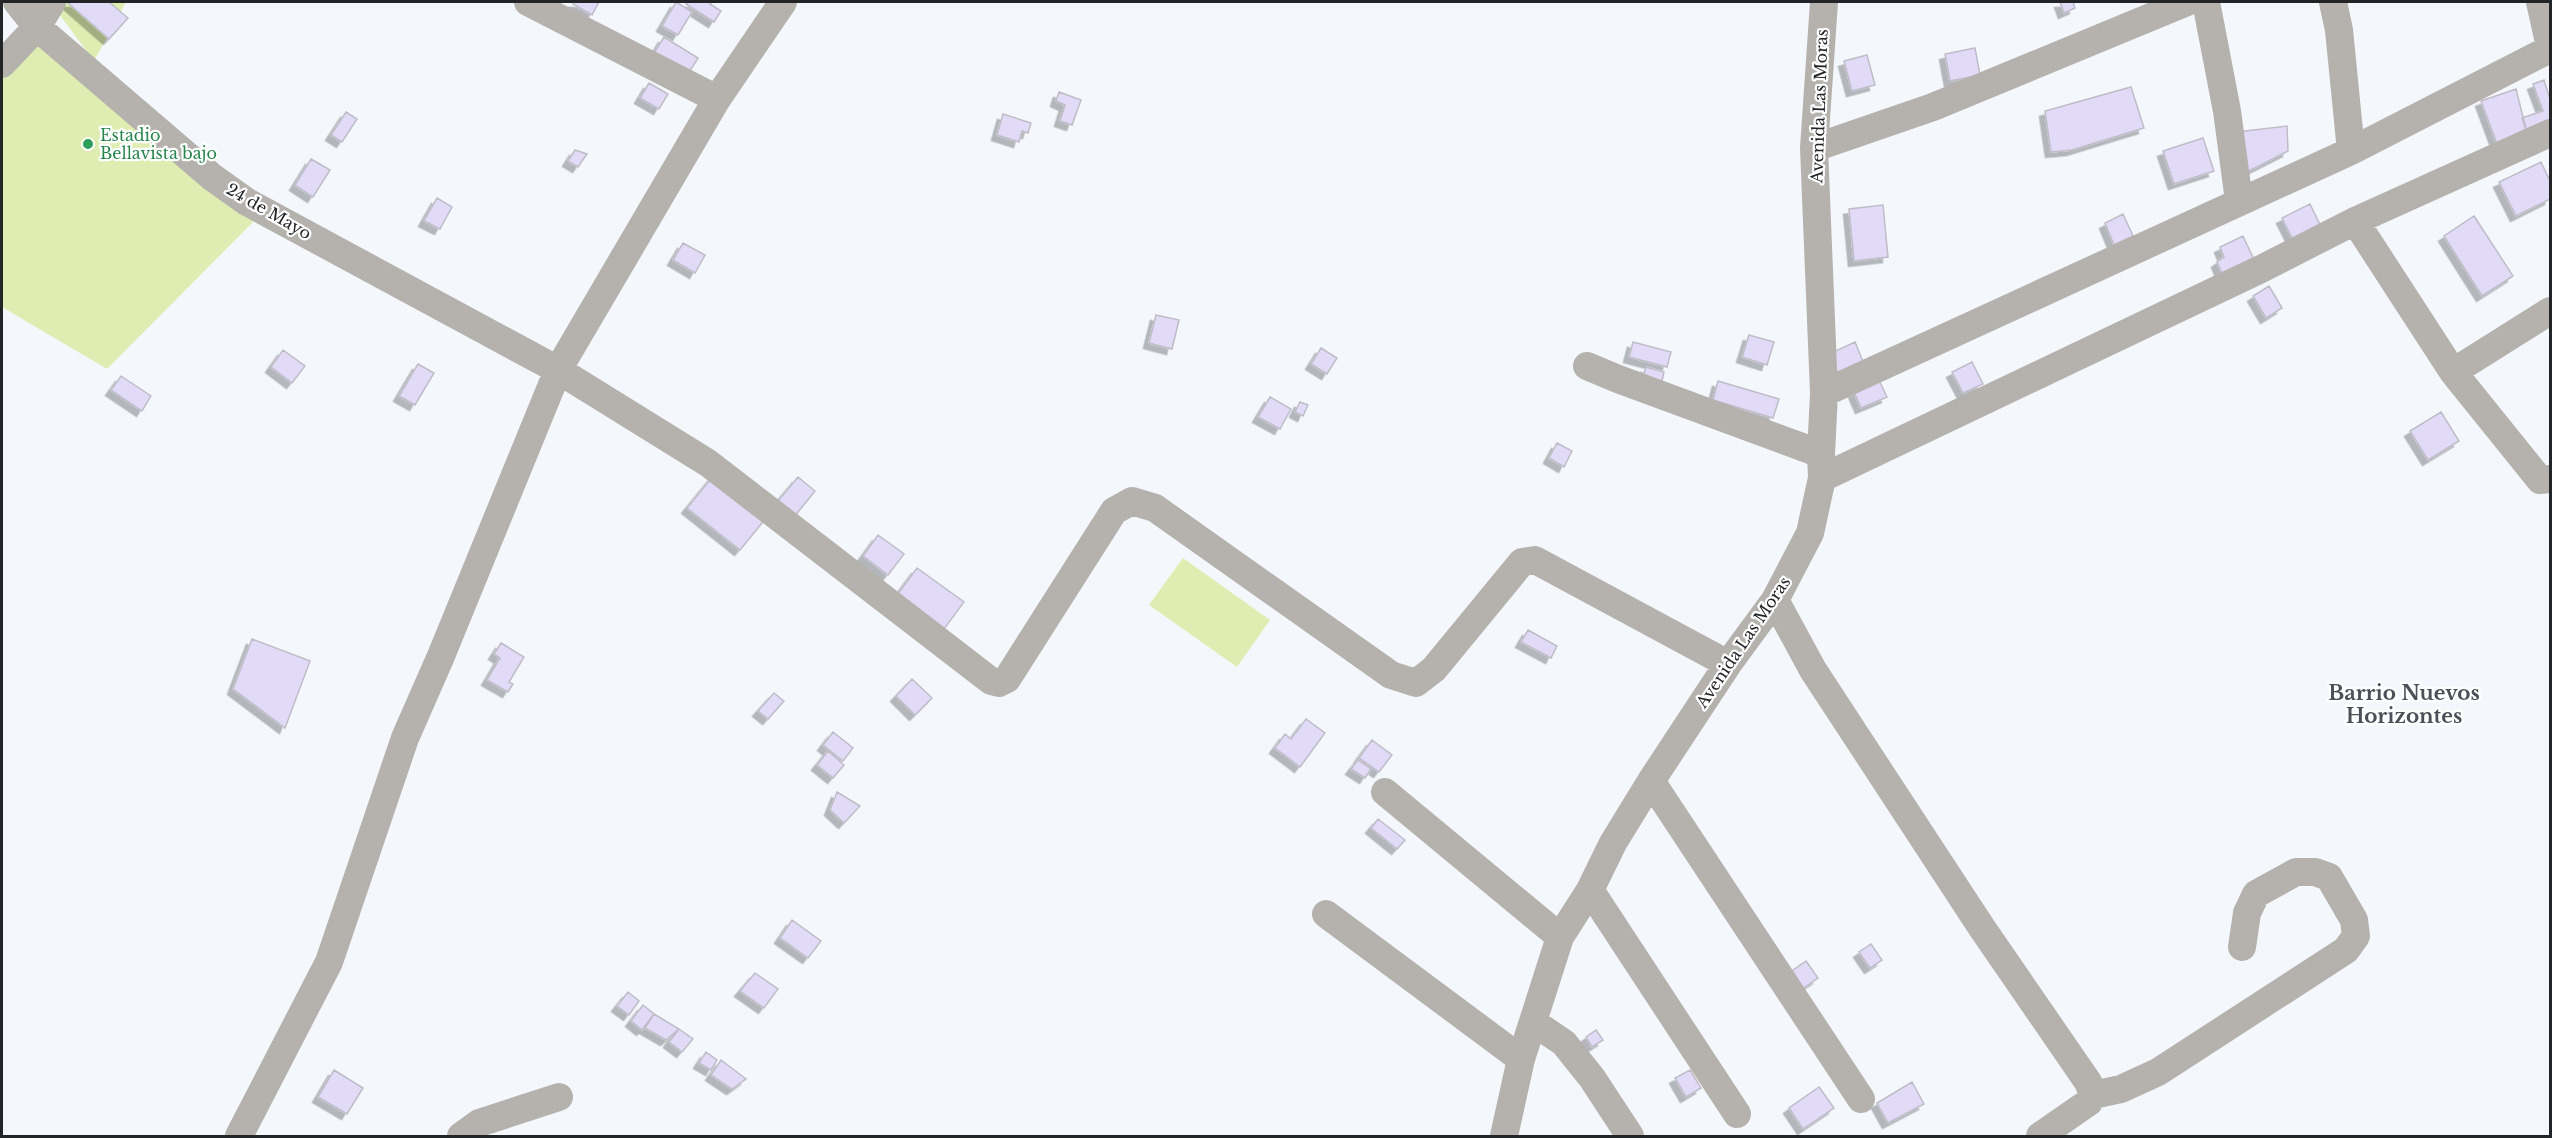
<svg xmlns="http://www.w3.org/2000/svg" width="2552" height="1138" font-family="'Libre Baskerville',serif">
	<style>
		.green { fill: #dfedb2 }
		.building { fill: #e2dbf8; stroke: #bfbcc7; stroke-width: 1.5; filter: url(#shadow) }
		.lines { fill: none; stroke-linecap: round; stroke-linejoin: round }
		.minor { stroke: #b5b2ae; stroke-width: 28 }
		.leisure-dot { fill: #2e9e5b; stroke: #fff; stroke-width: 2 }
		.labels { text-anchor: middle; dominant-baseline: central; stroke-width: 4.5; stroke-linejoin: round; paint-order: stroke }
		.street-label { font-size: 16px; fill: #222428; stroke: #fff }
		.leisure-label { font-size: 16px; fill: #27864d; stroke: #fff; text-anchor: start }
		.quarter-label { font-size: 20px; font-weight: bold; fill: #4b5058; stroke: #fff }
	</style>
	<defs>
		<filter id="shadow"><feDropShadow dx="-5.5" dy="5.5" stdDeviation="0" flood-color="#0004"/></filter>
	</defs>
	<rect width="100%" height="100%" fill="#f4f8fd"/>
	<path class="green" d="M50 2H126L94 61Z
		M42 37 261 214 107 369 2 307V74Z
		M1183 558 1270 620 1237 667 1149 605Z"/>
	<path class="building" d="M67 2H109L128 18 109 39Z
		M574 2H599L592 15 573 4Z
		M676 2 692 12 678 35 662 26Z
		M688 2H712L710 4 721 11 714 22 686 4Z
		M2060 2H2073L2075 8 2064 13Z
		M664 37 698 58 688 74 654 53Z
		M1975 48 1980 75 1950 81 1945 54Z
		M1867 55 1875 85 1852 91 1844 61Z
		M2544 80 2550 99V125L2527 133 2522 118 2543 111 2533 84Z
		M649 83 668 94 659 109 640 98Z
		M2131 87 2144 128 2072 150 2051 152 2045 111Z
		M2516 89 2527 133 2497 144 2481 101Z
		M1059 92 1081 100 1072 125 1060 121 1065 105 1056 101Z
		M346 112 357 119 342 142 331 135Z
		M1003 114 1031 123 1028 133 1022 131 1019 142 997 135Z
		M2287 126 2288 151 2245 173 2237 132Z
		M2203 138 2214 171 2174 184 2163 151Z
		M575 150 587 154 578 167 568 161Z
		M311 159 330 170 313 197 295 185Z
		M2541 162 2550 181V199L2516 216 2499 182Z
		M437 198 452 207 440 229 424 221Z
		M2310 204 2322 229 2294 242 2282 218Z
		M1883 205 1888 257 1854 261 1849 209Z
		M2123 214 2133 236 2114 245 2105 223Z
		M2474 216 2513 276 2482 296 2444 236Z
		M2243 236 2255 262 2223 276 2217 262 2224 257 2220 247Z
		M683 243 705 255 695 273 673 260Z
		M2269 286 2282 308 2266 318 2253 296Z
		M1156 315 1179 320 1172 349 1149 343Z
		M1749 335 1774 342 1767 365 1742 357Z
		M1633 342 1671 352 1667 367 1629 357Z
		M1855 342 1864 364 1839 375 1829 354Z
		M1321 348 1337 358 1327 374 1311 364Z
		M283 350 305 366 292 383 271 367Z
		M1972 362 1983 384 1963 393 1952 372Z
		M418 364 434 373 415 405 399 396Z
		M1646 367 1664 372 1661 385 1642 380Z
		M121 376 151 396 142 411 111 390Z
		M1879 380 1887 397 1861 408 1854 392Z
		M1718 381 1779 399 1773 418 1713 400Z
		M1270 397 1291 409 1280 429 1258 417Z
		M1300 402 1308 405 1303 416 1295 412Z
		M2441 412 2459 441 2428 460 2410 431Z
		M1557 443 1572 451 1564 467 1549 458Z
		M713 476 766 518 740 550 687 508Z
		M798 477 815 491 794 517 777 502Z
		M878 535 904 554 888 575 863 556Z
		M917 568 964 602 941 633 894 599Z
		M1528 630 1557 646 1551 658 1521 642Z
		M252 639 310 661 285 728 233 689Z
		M501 643 524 657 509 682 513 684 508 692 487 680 500 658 494 654Z
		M912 679 932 698 915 715 896 696Z
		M774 693 784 701 768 719 758 711Z
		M1306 719 1325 733 1300 767 1275 748 1285 734 1291 739Z
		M833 732 853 748 843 761 823 745Z
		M1372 740 1392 755 1379 772 1359 758Z
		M828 751 844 765 833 778 817 765Z
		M1358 760 1371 769 1365 778 1351 769Z
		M837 792 860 806 844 823 830 810Z
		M1378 819 1405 840 1397 849 1371 828Z
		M792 920 821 941 808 958 780 938Z
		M1871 944 1882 960 1870 968 1859 952Z
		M1806 961 1818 978 1798 992 1786 975Z
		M755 973 778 989 764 1008 740 991Z
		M628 992 639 1001 629 1015 617 1006Z
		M643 1005 654 1014 642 1030 631 1021Z
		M654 1014 679 1029 666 1040 645 1028Z
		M679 1029 693 1039 682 1052 669 1042Z
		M1596 1030 1603 1040 1592 1047 1586 1037Z
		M706 1052 717 1060 711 1070 699 1063Z
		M721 1060 746 1079 732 1089 711 1075Z
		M334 1070 363 1088 347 1114 318 1097Z
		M1690 1070 1701 1088 1686 1097 1675 1078Z
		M1912 1082 1924 1104 1888 1123 1877 1103Z
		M1819 1087 1834 1108 1803 1129 1789 1108Z"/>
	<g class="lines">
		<path class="minor" d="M17 2 37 27 212 177 247 202 558 370 708 463 991 681 999 683 1007 679 1114 511 1132 501 1155 508 1391 675 1416 683 1434 669 1522 562 1535 560 1728 664
			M528 2 717 99
			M2206 2 2227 111 2239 201
			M2333 2 2339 30 2351 151
			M2540 2 2550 47
			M2 64 37 27 52 2
			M1814 148 1933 107 2187 2
			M2355 221 2453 372 2540 480 2550 479
			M1587 366 1618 379 1821 454
			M2453 372 2550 311
			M1824 393 2351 151 2550 49
			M1822 478 2261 269 2355 221 2550 133
			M1775 600 1813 670 1982 928 2088 1082 2093 1095 2089 1102 2040 1136
			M1651 781 1861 1099
			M1385 792 1560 937
			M1590 890 1737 1114
			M1326 914 1521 1059
			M1533 1022 1564 1043 1592 1078 1630 1136
			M2093 1095 2121 1089 2158 1072 2346 950 2356 936 2354 920 2329 877 2315 872H2296L2256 894 2247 913 2242 947
			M239 1136 329 962 405 738 441 656 558 370 717 99 783 2
			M461 1136 479 1123 559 1097
			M1504 1136 1521 1059 1560 937 1590 890 1613 843 1651 781 1728 664 1775 600 1810 533 1822 478 1821 454 1824 393 1814 148 1824 2"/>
	</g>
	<circle class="leisure-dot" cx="88" cy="144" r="6"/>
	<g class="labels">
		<g class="street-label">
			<text transform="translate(1819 106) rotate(-88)">Avenida Las Moras</text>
			<text transform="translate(269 211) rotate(30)">24 de Mayo</text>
			<text transform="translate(1743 642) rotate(-56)">Avenida Las Moras</text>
		</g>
		<g class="leisure-label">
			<text x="100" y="135">Estadio<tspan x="100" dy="18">Bellavista bajo</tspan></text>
		</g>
		<g class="quarter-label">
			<text x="2404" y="693">Barrio Nuevos<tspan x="2404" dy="23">Horizontes</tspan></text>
		</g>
	</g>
	<rect width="2552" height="1138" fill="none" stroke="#222428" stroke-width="6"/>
</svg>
